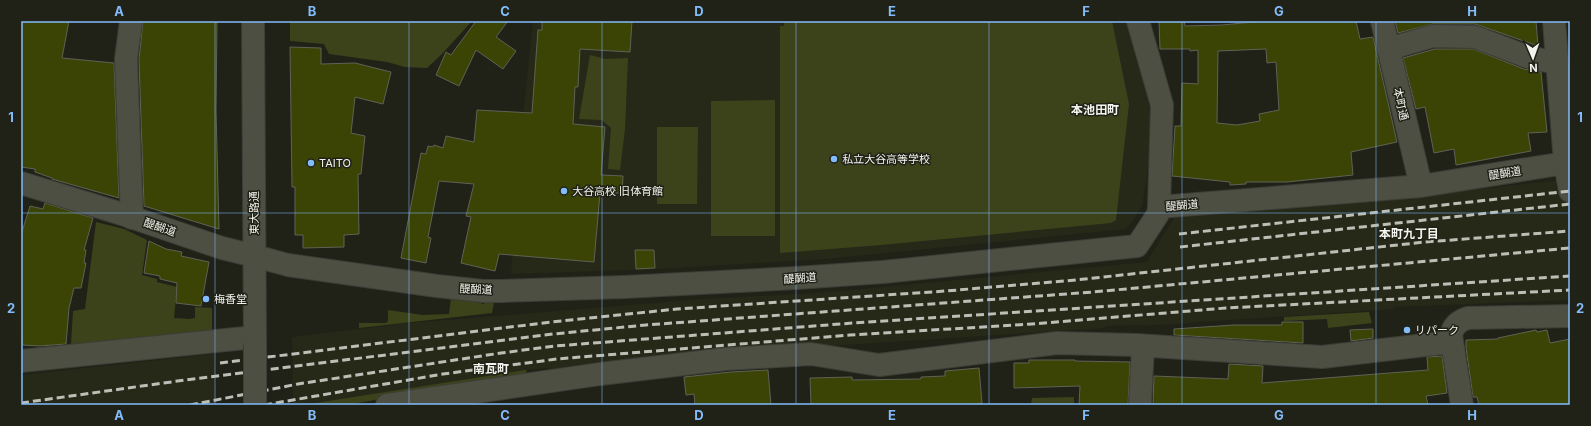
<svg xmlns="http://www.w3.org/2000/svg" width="1591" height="426" font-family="Inter,'Noto Sans JP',sans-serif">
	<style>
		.built { fill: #262918 }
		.green { fill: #3c431b }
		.building { fill: #3b4405; stroke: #5f6256; fill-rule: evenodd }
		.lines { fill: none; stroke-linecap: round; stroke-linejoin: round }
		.minor-casing { stroke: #3c3e37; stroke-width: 24 }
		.secondary-casing { stroke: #3c3e37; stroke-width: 24 }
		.minor { stroke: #4c4f42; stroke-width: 22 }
		.secondary { stroke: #4c4f42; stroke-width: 22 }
		.rail { stroke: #bdbeb6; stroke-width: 3; stroke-dasharray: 8 4; stroke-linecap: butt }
		.secondary-bridge-casing { stroke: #3c3e37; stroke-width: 24; stroke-linecap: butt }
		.secondary-bridge { stroke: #4c4f42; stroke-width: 22 }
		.grid { fill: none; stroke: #83bcfb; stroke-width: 1; stroke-opacity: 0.55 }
		.poi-dot { fill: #83bcfb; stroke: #202217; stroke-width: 1.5 }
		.labels { text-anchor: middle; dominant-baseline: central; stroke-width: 3; stroke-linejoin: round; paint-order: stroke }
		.street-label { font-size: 11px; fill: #f2f3ec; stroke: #202217 }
		.poi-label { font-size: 11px; fill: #f2f3ec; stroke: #202217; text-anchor: start }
		.neighbourhood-label { font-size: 12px; font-weight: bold; fill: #f2f3ec; stroke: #202217 }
		.neatline { fill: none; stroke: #83bcfb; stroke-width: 1.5 }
		.grid-label { font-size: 13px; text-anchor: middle; font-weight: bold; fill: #83bcfb }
	</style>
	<rect width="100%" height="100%" fill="#202217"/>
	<path class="built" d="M533 21H1130L1152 103 1147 176 1142 206 1132 222 1125 229 826 259 657 269 511 274 521 136Z
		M1570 179V300L1395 307 1394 309 1141 326 1140 325 1105 326V328L782 349 551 374 549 368 527 370 528 376 450 387 350 405H293L292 337 409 323 703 299 818 293 1147 262 1174 218 1399 198Z
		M215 354 216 405H21V375Z"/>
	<path class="green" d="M290 21H472L442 54 427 68 405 67 387 62 329 54 324 44 290 41Z
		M784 21H1112L1129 104 1116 220 1111 223 881 245 780 253V26H784Z
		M590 55 605 59 628 58 625 129 620 170 608 169 611 128 602 120 579 119Z
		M775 100V236H711V101Z
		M657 127H698L697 204H657Z
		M96 222 124 229 147 240 142 275 157 279V282L177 287 174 318 189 319 195 318V307L212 308V333L71 344 73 311 85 309Z
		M451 298 463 301V299L484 304 485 302 494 303 492 313 359 328V323H386L388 321V310L423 315 449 314Z
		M1369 312 1372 323 1328 328 1327 319 1284 321V317Z
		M526 370V375L450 386 347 405H303Z
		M1074 397V405H1031L1032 398Z"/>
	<path class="building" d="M21 21H69L62 58 114 63 119 198 52 179V178L35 172V169L21 167Z
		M143 21H217L216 110 219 229 144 206 139 60Z
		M476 21H508L496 37 516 51 503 69 476 50 459 86 436 75 446 52 451 55Z
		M542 21H632L630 52 580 49 578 87H575L573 124 605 127 601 175 623 176 622 193H600L594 262 499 254 495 271 461 263 471 217 466 216 474 184 439 181 428 237 431 238 426 263 401 258 421 153 426 154 428 146 433 147 434 145 443 148 446 136 474 142 477 110 532 113 538 30H542Z
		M1159 21H1184L1185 26 1222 25 1264 21H1356L1360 39 1373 37 1397 142 1351 152 1353 175 1287 182H1246V184L1230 185V182L1172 176 1175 126H1181L1182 83 1198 84V50L1190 51V49H1160ZM1266 49 1267 63 1276 62 1279 110 1259 114 1260 121 1237 125 1217 123 1218 51Z
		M1395 21H1536L1538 46 1475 24H1433L1398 33Z
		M290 47 321 48V64L355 63 391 72 383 104 355 97 351 133 365 136 361 174H358L359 234 344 235V247L303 248V235H295V187H292Z
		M1435 49H1473L1524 69 1541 72 1547 132 1528 133 1531 151 1456 165 1454 149 1434 153 1425 107 1416 109 1403 58Z
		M45 203 93 218 84 250H86L84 263H86L81 288H74L69 308 66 344 40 346 22 345 21 235 30 206 43 209Z
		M149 241 166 249 182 252 181 256 209 262 201 306 176 303 177 283 160 279V276L144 273Z
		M635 250H654L655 268 636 269Z
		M1282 322H1303V343L1174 335V329L1234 325H1282Z
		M1373 329V338L1351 341 1350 330Z
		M1536 330 1537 332 1547 330 1550 343 1570 339V405H1479L1477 397H1473L1466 348V340L1498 339V338Z
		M1442 356 1447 393 1426 396 1428 405H1153L1154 376 1228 379 1229 364 1263 366 1262 383 1428 370 1427 357Z
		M1029 360H1075V361L1130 362 1128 405H1079L1080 386 1014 388V363H1029Z
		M979 368 982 403 968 405H811L810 378 852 377V380L921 379V377L945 376V371Z
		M768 370 771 405H695L694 394 686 395 684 377 731 372Z"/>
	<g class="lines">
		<defs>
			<path id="minor" d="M131 21 126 59 132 218
				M1138 21 1162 105 1159 207
				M1382 21 1421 186
				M1554 21 1565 163 1570 191
				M1388 49 1433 36 1475 37 1528 57 1557 63
				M255 256 288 265 437 286 483 291H501L624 287 796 278 883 272 1137 246 1158 214 1159 207 1421 186 1565 163
				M21 361 255 337
				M387 405 600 374 726 359 811 354 879 365 1057 343 1136 345 1322 357 1451 342
				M1140 405 1143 346
				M1462 405 1451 335C1453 326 1458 321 1468 318L1570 316"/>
			<path id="secondary" d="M253 21 255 344
				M21 183 122 214 222 248 255 256"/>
		</defs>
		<use href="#minor" class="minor-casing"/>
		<use href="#secondary" class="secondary-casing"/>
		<use href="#minor" class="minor"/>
		<use href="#secondary" class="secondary"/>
		<path class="rail" d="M1179 234 1570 191
			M1180 247 1570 204
			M220 363 551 322 677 309 946 291 1076 280 1425 242 1570 231
			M21 403 185 380 553 334 646 325 1093 292 1570 248
			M190 405 298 384 501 353 555 346 853 323 1570 276
			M264 405 443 374 557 359 850 335 1032 324 1226 308 1570 290"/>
		<defs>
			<path id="secondary-bridge" d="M255 405V344"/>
		</defs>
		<use href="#secondary-bridge" class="secondary-bridge-casing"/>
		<use href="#secondary-bridge" class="secondary-bridge"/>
	</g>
	<path class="grid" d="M215 21V405M409 21V405M602 21V405M796 21V405M989 21V405M1182 21V405M1376 21V405M21 213H1570"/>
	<g class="poi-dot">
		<circle cx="834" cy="159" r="4"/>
		<circle cx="311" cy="163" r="4"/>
		<circle cx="564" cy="191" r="4"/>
		<circle cx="206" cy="299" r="4"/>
		<circle cx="1407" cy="330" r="4"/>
	</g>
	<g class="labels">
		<g class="street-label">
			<text transform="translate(1401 104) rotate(77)">本町通</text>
			<text transform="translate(1505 173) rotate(-9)">醍醐道</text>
			<text transform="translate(1182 205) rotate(-5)">醍醐道</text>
			<text transform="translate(254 213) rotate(-90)">東大路通</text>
			<text transform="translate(160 227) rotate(19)">醍醐道</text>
			<text transform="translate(800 278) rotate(-4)">醍醐道</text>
			<text transform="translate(476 289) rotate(3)">醍醐道</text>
		</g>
		<g class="poi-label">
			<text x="842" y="159">私立大谷高等学校</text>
			<text x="319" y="163">TAITO</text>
			<text x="572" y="191">大谷高校 旧体育館</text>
			<text x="214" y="299">梅香堂</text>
			<text x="1415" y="330">リパーク</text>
		</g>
		<g class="neighbourhood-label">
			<text x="1095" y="109">本池田町</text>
			<text x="1409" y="233">本町九丁目</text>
			<text x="491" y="368">南瓦町</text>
		</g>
	</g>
	<rect width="1591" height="426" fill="none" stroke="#202217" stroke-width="44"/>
	<g transform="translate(1533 58) rotate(178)" stroke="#202217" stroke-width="3" paint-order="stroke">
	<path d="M0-3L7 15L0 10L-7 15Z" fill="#f2f3ec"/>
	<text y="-6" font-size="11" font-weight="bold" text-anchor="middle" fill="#f2f3ec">N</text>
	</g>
	<rect x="22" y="22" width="1547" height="382" class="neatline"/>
	<g class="grid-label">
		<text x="119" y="16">A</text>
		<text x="312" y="16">B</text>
		<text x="505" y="16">C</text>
		<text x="699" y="16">D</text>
		<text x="892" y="16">E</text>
		<text x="1086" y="16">F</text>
		<text x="1279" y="16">G</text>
		<text x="1472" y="16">H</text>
		<text x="11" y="122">1</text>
		<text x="1580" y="122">1</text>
		<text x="11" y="313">2</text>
		<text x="1580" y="313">2</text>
		<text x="119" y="420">A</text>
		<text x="312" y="420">B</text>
		<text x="505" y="420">C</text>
		<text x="699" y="420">D</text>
		<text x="892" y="420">E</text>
		<text x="1086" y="420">F</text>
		<text x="1279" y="420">G</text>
		<text x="1472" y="420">H</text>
	</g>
</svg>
